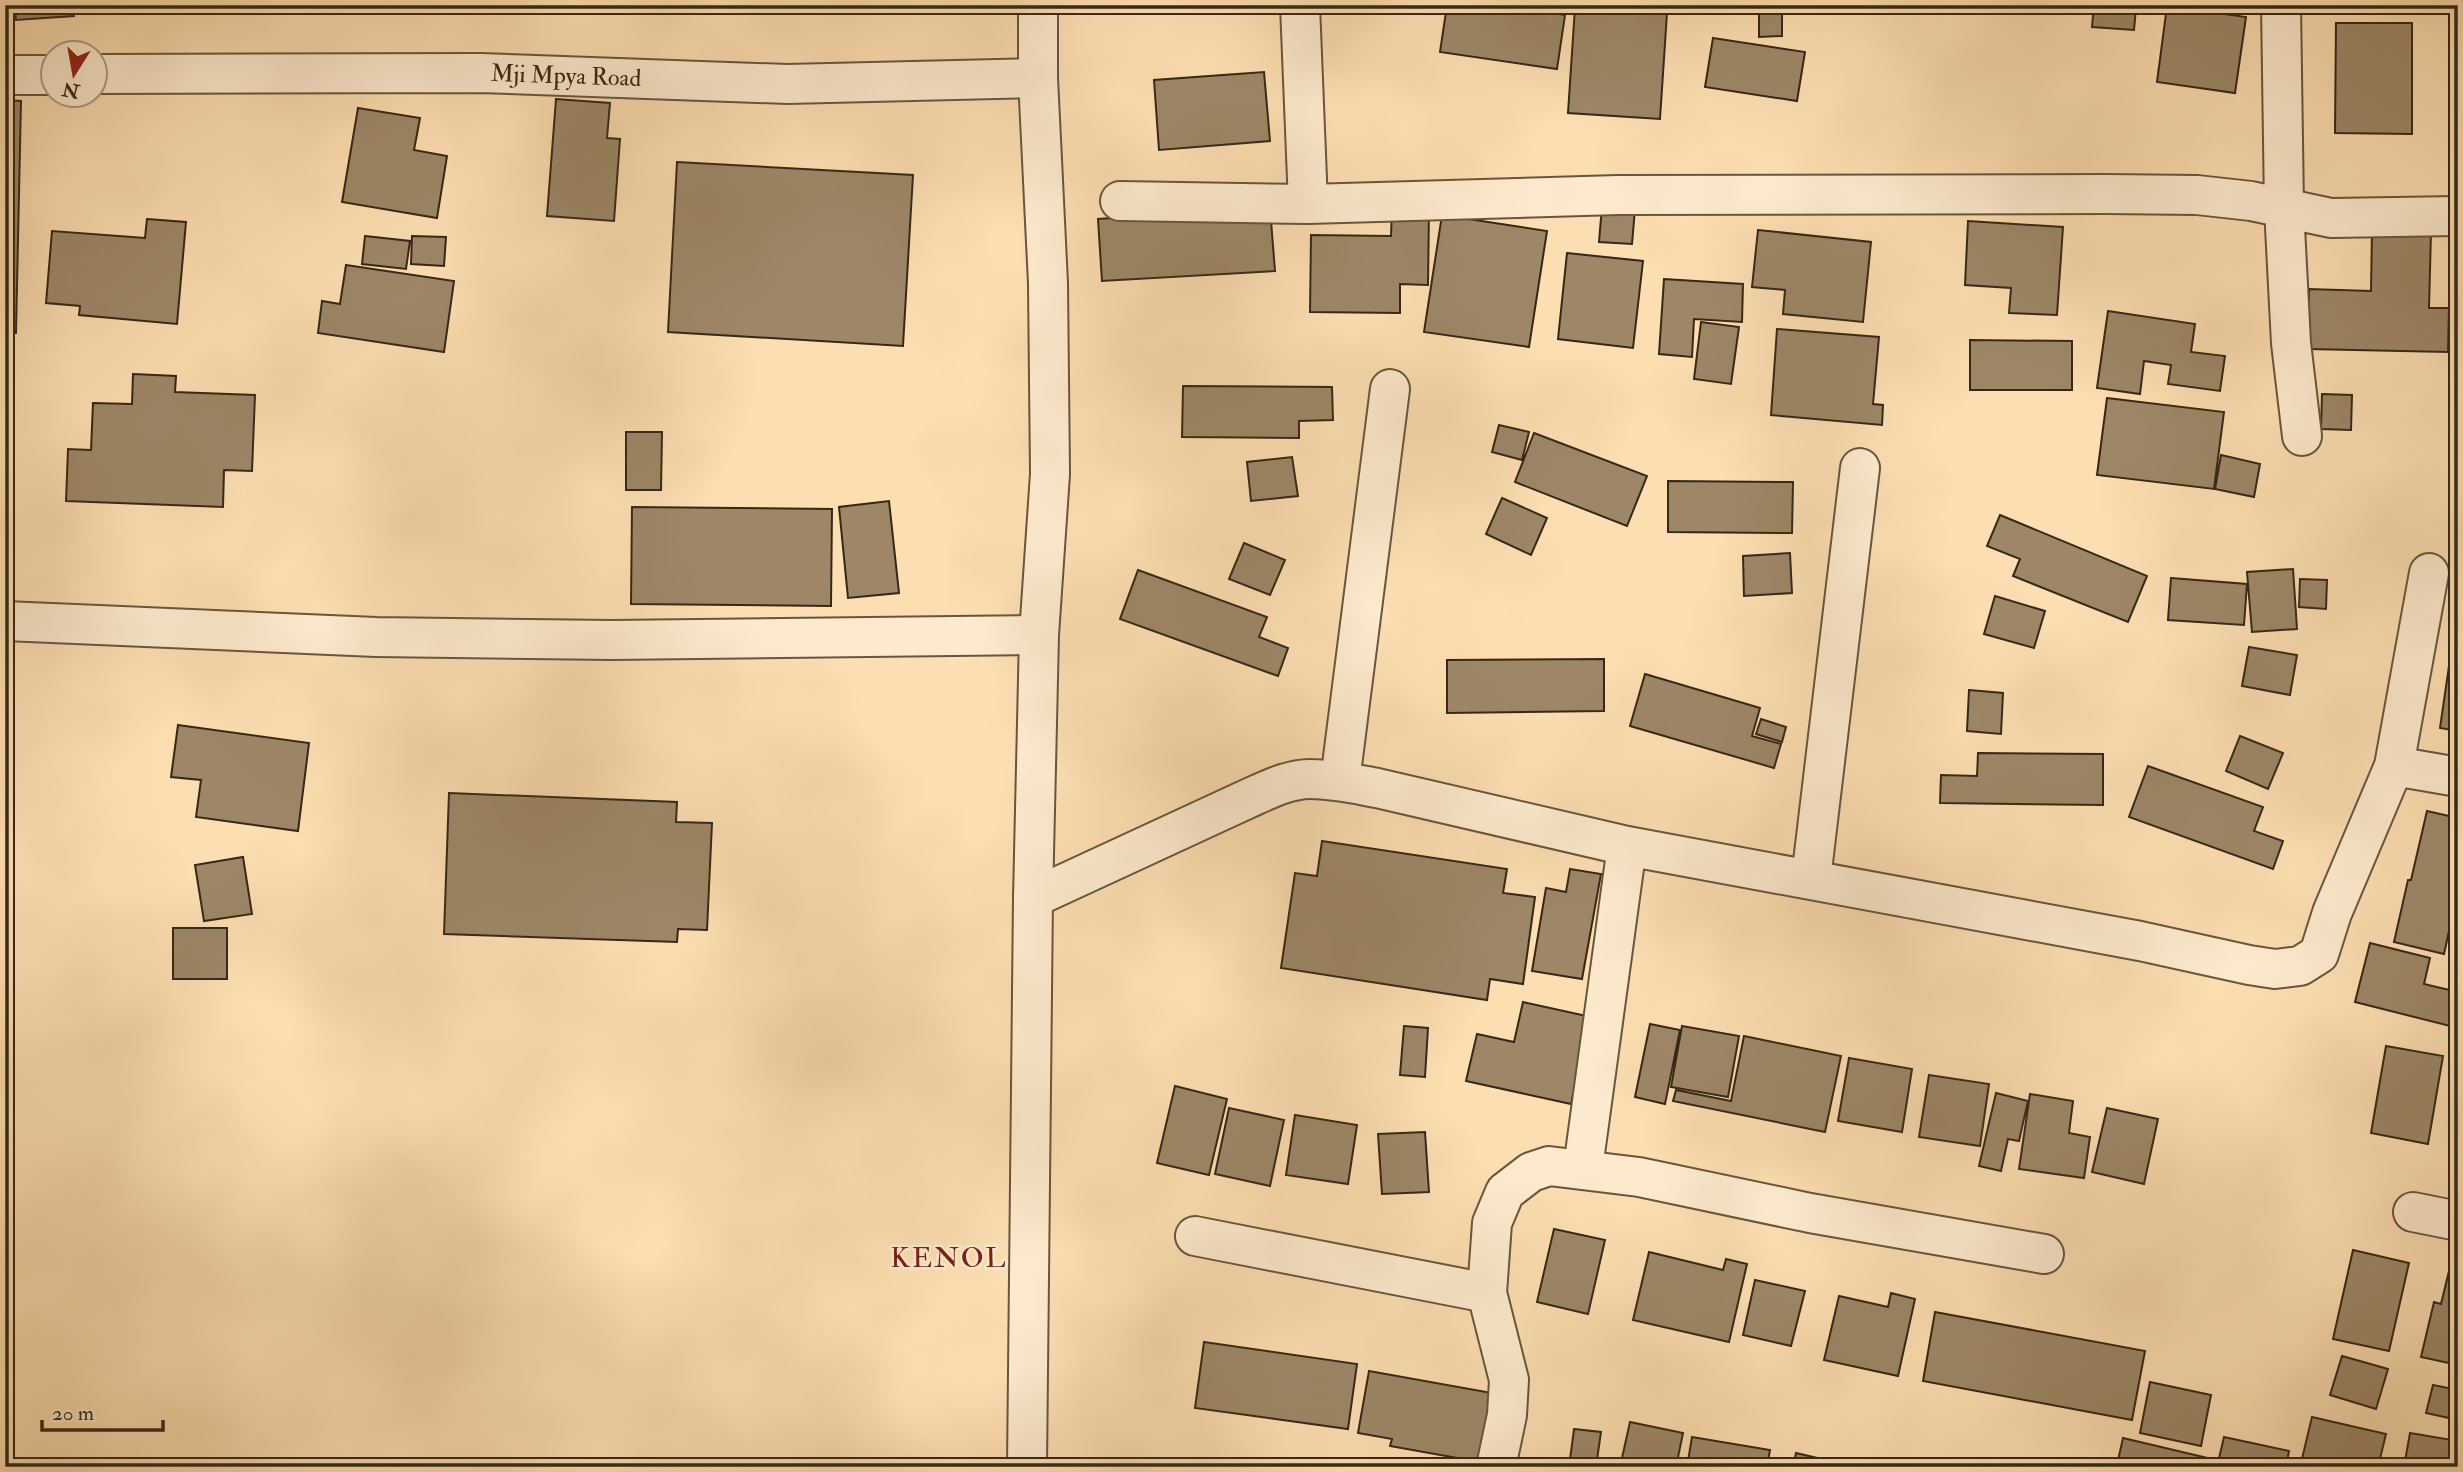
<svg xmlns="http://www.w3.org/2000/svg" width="2463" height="1472" font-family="'IM FELL Double Pica',serif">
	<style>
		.building { fill: #9d8767; stroke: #362815; stroke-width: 2 }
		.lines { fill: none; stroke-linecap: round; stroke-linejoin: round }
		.minor-casing { stroke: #68563c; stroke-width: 42 }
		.tertiary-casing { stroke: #68563c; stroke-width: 42 }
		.minor { stroke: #fdeacd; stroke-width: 38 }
		.tertiary { stroke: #fdeacd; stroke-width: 38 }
		.labels { text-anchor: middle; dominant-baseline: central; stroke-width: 5; stroke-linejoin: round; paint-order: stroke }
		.street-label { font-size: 24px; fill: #362815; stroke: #fdeacd }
		.quarter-label { font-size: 28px; letter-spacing: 2px; fill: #7a1f14; stroke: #fdeacd }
	</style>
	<rect width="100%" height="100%" fill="#fcdeb2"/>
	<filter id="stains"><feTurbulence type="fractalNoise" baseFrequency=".00286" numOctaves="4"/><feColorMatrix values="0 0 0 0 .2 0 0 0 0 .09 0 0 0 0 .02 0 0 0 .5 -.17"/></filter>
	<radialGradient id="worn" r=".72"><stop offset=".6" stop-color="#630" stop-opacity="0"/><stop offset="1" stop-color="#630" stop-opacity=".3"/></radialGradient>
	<path class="building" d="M15 5H73L74 16 16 20Z
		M1447 5H1501L1565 15 1557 69 1440 52Z
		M1759 5H1782V36L1759 37Z
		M2094 5 2136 8 2134 30 2092 27Z
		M2167 6 2246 17 2235 93 2157 82Z
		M1575 7 1667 13 1660 119 1568 113Z
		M2336 23H2412V134L2335 133Z
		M1713 38 1805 52 1797 101 1705 87Z
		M1264 72 1270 141 1159 150 1154 80Z
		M556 99 610 103 607 138 620 139 614 221 547 216Z
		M5 100 21 101 16 333H5Z
		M358 108 420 118 414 150 447 156 437 218 342 202Z
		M677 162 913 175 903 346 668 332Z
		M1602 206 1635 209 1632 244 1599 242Z
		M1270 208 1275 271 1102 281 1098 219Z
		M1392 208H1429L1428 285 1400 284V313L1310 312 1311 235 1391 236Z
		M1442 215 1547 231 1529 347 1424 332Z
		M147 219 186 222 177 324 79 315 80 306 46 303 52 231 145 238Z
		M1968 221 2063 227 2057 315 2009 313 2011 288 1965 285Z
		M1758 230 1871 242 1863 322 1783 314 1785 290 1752 287Z
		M2372 231 2431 232 2429 308H2449L2448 352 2308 349 2309 289 2371 291Z
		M365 236 410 241 406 269 362 264Z
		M412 236 446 237 444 266 411 264Z
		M1567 253 1643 261 1633 348 1558 339Z
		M346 265 454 281 444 352 318 333 322 301 340 304Z
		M1664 279 1743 284 1742 322 1694 319 1692 357 1659 354Z
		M2108 311 2195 324 2191 352 2225 356 2220 391 2168 384 2171 365 2144 361 2140 394 2097 388Z
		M1701 322 1739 327 1731 384 1694 379Z
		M1777 329 1879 337 1873 404 1883 405 1882 425 1771 415Z
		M1970 340 2072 341V390H1970Z
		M133 374 176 376 175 392 255 395 252 471 224 470 223 507 66 501 68 449 91 450 93 403 132 404Z
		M1183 386 1332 387 1333 420 1299 421V438L1182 437Z
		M2322 394 2352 395 2351 430 2321 429Z
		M2107 398 2224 412 2214 489 2097 475Z
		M1499 425 1529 432 1522 460 1492 452Z
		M626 432H662L661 490H626Z
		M1534 433 1647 476 1627 526 1515 482Z
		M2221 455 2260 464 2254 497 2215 489Z
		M1292 457 1298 496 1251 501 1247 462Z
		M1668 481 1793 482 1792 533 1668 532Z
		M1502 498 1547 518 1531 555 1486 534Z
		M889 501 899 593 848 598 839 507Z
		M632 507 832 509 831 606 631 604Z
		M2000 515 2147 576 2128 622 2013 576 2020 559 1987 546Z
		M1244 543 1285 560 1270 595 1229 579Z
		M1790 553 1792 593 1744 596 1743 556Z
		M2293 569 2297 629 2252 632 2247 572Z
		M1138 570 1267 617 1259 637 1288 648 1278 676 1120 619Z
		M2171 578 2247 584 2244 625 2168 620Z
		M2300 579 2327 580 2326 609 2299 607Z
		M1995 596 2045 611 2034 648 1984 634Z
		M2249 647 2297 655 2290 695 2242 686Z
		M1604 659V711L1447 713V660Z
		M2450 659 2458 660V731L2440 728Z
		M1645 674 1760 708 1752 736 1781 744 1774 768 1630 726Z
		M1969 690 2003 693 2001 734 1967 731Z
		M1761 719 1786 727 1782 742 1756 734Z
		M178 725 309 743 298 831 196 817 201 780 171 777Z
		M2240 736 2283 753 2268 789 2226 771Z
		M1978 753 2103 754V805L1940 803 1941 775 1977 776Z
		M2148 766 2263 807 2254 831 2283 841 2273 869 2129 817Z
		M449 793 677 802 676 822 712 823 707 930 678 929 677 942 444 934Z
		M2427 811 2458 818V914L2453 913 2444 954 2394 942 2408 880H2411Z
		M1322 841 1507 869 1503 893 1535 897 1523 984 1490 979 1487 1000 1281 968 1295 873 1317 876Z
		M243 857 252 914 204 921 195 865Z
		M1570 869 1601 874 1582 979 1532 971 1546 888 1566 892Z
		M173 928H227V979H173Z
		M2370 943 2430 958 2424 984 2458 992V1028L2355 1002Z
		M1523 1002 1591 1017 1571 1104 1466 1081 1477 1034 1514 1042Z
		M1650 1024 1680 1030 1665 1104 1635 1097Z
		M1404 1026 1428 1028 1425 1077 1400 1075Z
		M1682 1026 1739 1036 1728 1097 1671 1087Z
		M1744 1036 1841 1056 1825 1132 1673 1101 1676 1090 1731 1101Z
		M2386 1046 2443 1056 2428 1144 2371 1133Z
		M1849 1058 1912 1069 1902 1132 1838 1121Z
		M1929 1075 1989 1084 1980 1146 1919 1137Z
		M1175 1086 1227 1099 1209 1175 1157 1163Z
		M1996 1093 2028 1101 2019 1141 2008 1139 2001 1171 1979 1166Z
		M2030 1094 2073 1101 2069 1133 2090 1137 2084 1178 2019 1169Z
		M1229 1108 1284 1120 1270 1186 1215 1174Z
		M2107 1108 2158 1119 2144 1184 2092 1172Z
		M1295 1115 1357 1125 1348 1184 1286 1175Z
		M1425 1132 1429 1192 1382 1194 1378 1134Z
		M1554 1229 1605 1240 1588 1314 1537 1302Z
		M2353 1250 2409 1263 2389 1351 2333 1339Z
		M1649 1252 1723 1270 1726 1259 1747 1264 1729 1342 1633 1320Z
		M2449 1271 2458 1273V1365L2421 1357 2434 1302 2441 1304Z
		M1755 1280 1805 1291 1791 1346 1743 1335Z
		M1891 1293 1915 1299 1898 1376 1824 1360 1839 1296 1888 1307Z
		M1935 1312 2145 1351 2132 1420 1923 1381Z
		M1204 1342 1357 1364 1348 1429 1195 1408Z
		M2342 1356 2388 1369 2376 1409 2330 1395Z
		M1369 1371 1503 1395 1491 1464 1390 1446 1392 1439 1358 1433Z
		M2150 1382 2211 1395 2201 1446 2140 1433Z
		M2433 1385 2458 1390V1420L2426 1413Z
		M2312 1417 2386 1434 2378 1467H2300Z
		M1630 1422 1683 1433 1676 1467H1620Z
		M1574 1429 1601 1432 1596 1467H1569Z
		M2410 1433 2458 1441V1467H2404Z
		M1692 1437 1770 1450 1767 1467H1687Z
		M2224 1437 2289 1451 2286 1467H2217Z
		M2123 1438 2212 1459 2211 1467H2125L2117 1465Z
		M1796 1453 1848 1465V1467H1793Z"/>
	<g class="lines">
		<defs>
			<path id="minor" d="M1300 5 1308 204
				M2281 5 2284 208 2291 343 2302 436
				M94 74 480 73 787 84 1038 78
				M5 75H52
				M1120 201 1308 204 1618 195 2106 194 2197 195 2251 201 2331 218 2458 216
				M5 621 376 637 612 640 1039 635
				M2394 766 2458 777
				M1340 781 1390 389
				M1811 879 1860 468
				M1033 898 1245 800C1265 791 1288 779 1310 779 1333 779 1355 784 1377 788L1627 846 2140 941 2249 965 2275 969 2300 966 2319 954 2332 913 2394 766 2429 573
				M1583 1168 1627 846
				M2413 1212 2458 1221
				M1195 1236 1487 1293
				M1496 1467 1507 1415 1509 1380 1487 1293 1492 1223 1505 1192 1531 1172 1549 1166 1639 1177 1810 1213 2044 1254"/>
			<path id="tertiary" d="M1027 1467 1033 898 1039 635 1050 474 1048 283 1038 78V5"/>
		</defs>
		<use href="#minor" class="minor-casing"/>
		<use href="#tertiary" class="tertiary-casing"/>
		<use href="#minor" class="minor"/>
		<use href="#tertiary" class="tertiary"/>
	</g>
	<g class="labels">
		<g class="street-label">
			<text transform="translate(566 76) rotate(2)">Mji Mpya Road</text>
		</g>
		<g class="quarter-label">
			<text x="949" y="1258">KENOL</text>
		</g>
	</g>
	<rect width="2463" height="1472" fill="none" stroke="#fcdeb2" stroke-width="28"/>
	<rect x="7" y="7" width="2449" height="1458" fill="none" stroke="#362815" stroke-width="3.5"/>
	<rect x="14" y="14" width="2435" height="1444" fill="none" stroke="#362815" stroke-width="2"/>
	<g transform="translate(74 74) rotate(191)"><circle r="33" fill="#fdeacd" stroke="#ad9c83" stroke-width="2"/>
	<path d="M0-5L12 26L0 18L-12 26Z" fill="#8f2418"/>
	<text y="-10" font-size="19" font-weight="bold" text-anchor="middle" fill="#362815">N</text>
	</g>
	<path d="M42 1420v10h121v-10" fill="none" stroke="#362815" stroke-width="3.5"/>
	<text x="52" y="1420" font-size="21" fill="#362815" stroke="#fdeacd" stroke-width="5" paint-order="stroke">20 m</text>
	<rect width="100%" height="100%" filter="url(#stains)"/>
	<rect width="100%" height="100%" fill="url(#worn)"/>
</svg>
